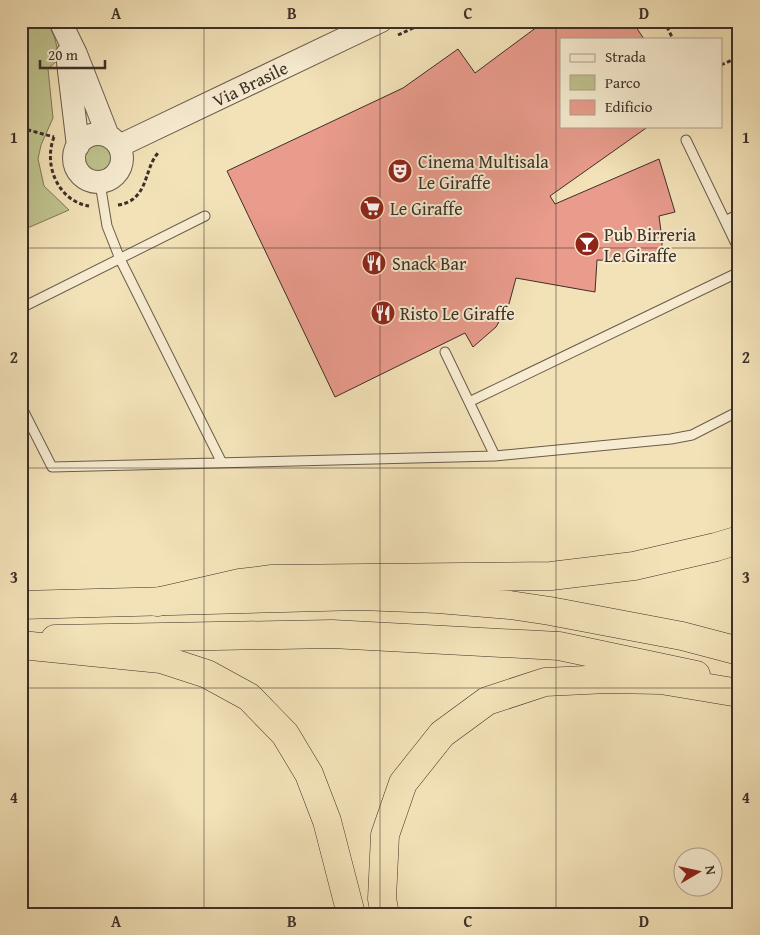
<svg xmlns="http://www.w3.org/2000/svg" width="760" height="935" font-family="'Gentium Book Plus',serif">
	<style>
		.green { fill: #bec28d; stroke: #7e785a }
		.building { fill: #e99b8c; stroke: #3d2f28 }
		.lines { fill: none; stroke-linecap: round; stroke-linejoin: round }
		.service-casing { stroke: #6a5c4c; stroke-width: 11 }
		.tertiary-casing { stroke: #6a5c4c; stroke-width: 24 }
		.trunk-casing { stroke: #3d2f28; stroke-width: 29 }
		.motorway-casing { stroke: #3d2f28; stroke-width: 29 }
		.path { stroke: #3d2f28; stroke-width: 3; stroke-dasharray: 4 2.5; stroke-linecap: butt }
		.service { stroke: #f7ecd1; stroke-width: 9 }
		.tertiary { stroke: #f7ecd1; stroke-width: 22 }
		.trunk { stroke: #f3e2b8; stroke-width: 28 }
		.motorway { stroke: #f3e2b8; stroke-width: 28 }
		.grid { fill: none; stroke: #3d2f28; stroke-width: 1; stroke-opacity: 0.55 }
		.labels { text-anchor: middle; dominant-baseline: central; stroke-width: 4; stroke-linejoin: round; paint-order: stroke }
		.street-label { font-size: 18px; fill: #3d2f28; stroke: #f7ecd1 }
		.poi-label { font-size: 18px; fill: #3d2f28; stroke: #f7ecd1; text-anchor: start }
		.neatline { fill: none; stroke: #3d2f28; stroke-width: 2 }
		.grid-label { font-size: 16px; text-anchor: middle; font-weight: bold; fill: #3d2f28 }
	</style>
	<rect width="100%" height="100%" fill="#f3e2b8"/>
	<filter id="stains"><feTurbulence type="fractalNoise" baseFrequency=".004" numOctaves="4"/><feColorMatrix values="0 0 0 0 .2 0 0 0 0 .09 0 0 0 0 .02 0 0 0 .5 -.17"/></filter>
	<radialGradient id="worn" r=".72"><stop offset=".6" stop-color="#630" stop-opacity="0"/><stop offset="1" stop-color="#630" stop-opacity=".3"/></radialGradient>
	<path class="green" d="M21 21H47L54 36 60 58 48 69 53 118 41 145 38 159 44 186 69 210 23 230 21 227Z
		M98 140H104L118 157C117 191 70 174 83 151 87 144 90 141 98 140Z"/>
	<path class="building" d="M545 21H632L644 39H561V126H649L550 196 555 204 659 159 675 212 659 216 662 239V263L597 260 595 292 516 278 509 304 496 327 473 347 465 333 335 397 227 171 403 88 458 49 475 73Z"/>
	<g class="lines">
		<defs>
			<path id="service" d="M738 21 739 22
				M686 140 739 250
				M100 183 107 226 120 259 222 463
				M725 221 739 214
				M21 308 205 216
				M445 352 495 456
				M469 402 739 272
				M21 406 52 467 495 456 671 439 692 435 739 411"/>
			<path id="tertiary" d="M60 21 76 54 108 136
				M67 54 78 146
				M74 158a24 24 0 1 1 48 0a24 24 0 1 1-48 0Z
				M119 146 381 21"/>
			<path id="trunk" d="M21 605 360 596 438 599 510 605 550 611 682 636 739 651
				M55 639 332 634 559 646 696 675"/>
			<path id="motorway" d="M157 602 240 583 272 579 551 576 634 566 716 547 739 540
				M21 645 161 659 207 674 249 697 285 734 309 774 327 821 351 914
				M385 914 382 899 385 835 403 783 442 734 487 701 545 682 607 679 661 680 739 693"/>
		</defs>
		<use href="#service" class="service-casing"/>
		<use href="#tertiary" class="tertiary-casing"/>
		<use href="#trunk" class="trunk-casing"/>
		<use href="#motorway" class="motorway-casing"/>
		<path class="path" d="M664 21 673 39
			M398 35 428 21
			M721 65 739 57
			M21 128 54 137
			M54 137C43 165 58 201 89 206
			M118 205C150 200 143 168 159 152"/>
		<use href="#service" class="service"/>
		<use href="#tertiary" class="tertiary"/>
		<use href="#trunk" class="trunk"/>
		<use href="#motorway" class="motorway"/>
	</g>
	<path class="grid" d="M204 21V914M380 21V914M556 21V914M21 248H739M21 468H739M21 688H739"/>
	<defs>
		<symbol id="theatre-disc" viewBox="-11 -11 22 22"><circle r="9.5" fill="#8f2418" stroke="#f7ecd1"/><path d="M-5-5.5Q0-4 5-5.5V0Q5 5 0 6Q-5 5-5 0ZM-3.3-2.5H-1v1.5H-3.3ZM1-2.5H3.3v1.5H1ZM-2.8 1Q0 5.5 2.8 1Z" fill="#fff"/></symbol>
		<symbol id="supermarket-disc" viewBox="-11 -11 22 22"><circle r="9.5" fill="#8f2418" stroke="#f7ecd1"/><path d="M-6-5.5h2.5l.6 2H6L4.5 2H-2.5L-4.4-4H-6ZM-1.5 3.2a1.3 1.3 0 1 0 .1 0ZM3 3.2a1.3 1.3 0 1 0 .1 0Z" fill="#fff"/></symbol>
		<symbol id="bar-disc" viewBox="-11 -11 22 22"><circle r="9.5" fill="#8f2418" stroke="#f7ecd1"/><path d="M-6-5H6L.8 .8V4.5H3.5V6h-7V4.5H-.8V.8Z" fill="#fff"/></symbol>
		<symbol id="restaurant-disc" viewBox="-11 -11 22 22"><circle r="9.5" fill="#8f2418" stroke="#f7ecd1"/><path d="M-5-6h1v4h1v-4h1v4h1v-4h1v5L-1.5 .5V6h-2V.5L-5-1ZM5-6V6H3V1.5H1.5Q1.5-4 5-6Z" fill="#fff"/></symbol>
	</defs>
	<g fill-rule="evenodd">
		<use href="#theatre-disc" x="386" y="157" width="28" height="28"/>
		<use href="#supermarket-disc" x="358" y="194" width="28" height="28"/>
		<use href="#bar-disc" x="573" y="230" width="28" height="28"/>
		<use href="#restaurant-disc" x="360" y="249" width="28" height="28"/>
		<use href="#restaurant-disc" x="369" y="299" width="28" height="28"/>
	</g>
	<g class="labels">
		<g class="street-label">
			<text transform="translate(250 84) rotate(-26)">Via Brasile</text>
		</g>
		<g class="poi-label">
			<text x="418" y="161">Cinema Multisala<tspan x="418" dy="21">Le Giraffe</tspan></text>
			<text x="390" y="208">Le Giraffe</text>
			<text x="604" y="234">Pub Birreria<tspan x="604" dy="21">Le Giraffe</tspan></text>
			<text x="392" y="263">Snack Bar</text>
			<text x="400" y="313">Risto Le Giraffe</text>
		</g>
	</g>
	<rect width="760" height="935" fill="none" stroke="#f3e2b8" stroke-width="55"/>
	<rect x="560" y="38" width="162" height="90" fill="#f7ecd1" stroke="#ada08d"/>
	<rect x="570" y="54" width="25" height="8" fill="#f7ecd1" stroke="#ada08d"/>
	<text x="605" y="62" font-size="15" fill="#3d2f28">Strada</text>
	<rect x="570" y="75" width="25" height="15" fill="#bec28d" stroke="#ada08d"/>
	<text x="605" y="88" font-size="15" fill="#3d2f28">Parco</text>
	<rect x="570" y="100" width="25" height="15" fill="#e99b8c" stroke="#ada08d"/>
	<text x="605" y="112" font-size="15" fill="#3d2f28">Edificio</text>
	<g transform="translate(698 872) rotate(81)"><circle r="24" fill="#f7ecd1" stroke="#ada08d"/>
	<path d="M0-4L9 19L0 12L-9 19Z" fill="#8f2418"/>
	<text y="-8" font-size="14" font-weight="bold" text-anchor="middle" fill="#3d2f28">N</text>
	</g>
	<path d="M40 60v8h65v-8" fill="none" stroke="#3d2f28" stroke-width="2.5"/>
	<text x="48" y="60" font-size="15" fill="#3d2f28" stroke="#f7ecd1" stroke-width="4" paint-order="stroke">20 m</text>
	<rect x="28" y="28" width="704" height="880" class="neatline"/>
	<g class="grid-label">
		<text x="116" y="19">A</text>
		<text x="292" y="19">B</text>
		<text x="468" y="19">C</text>
		<text x="644" y="19">D</text>
		<text x="14" y="143">1</text>
		<text x="746" y="143">1</text>
		<text x="14" y="363">2</text>
		<text x="746" y="363">2</text>
		<text x="14" y="583">3</text>
		<text x="746" y="583">3</text>
		<text x="14" y="803">4</text>
		<text x="746" y="803">4</text>
		<text x="116" y="927">A</text>
		<text x="292" y="927">B</text>
		<text x="468" y="927">C</text>
		<text x="644" y="927">D</text>
	</g>
	<rect width="100%" height="100%" filter="url(#stains)"/>
	<rect width="100%" height="100%" fill="url(#worn)"/>
</svg>
